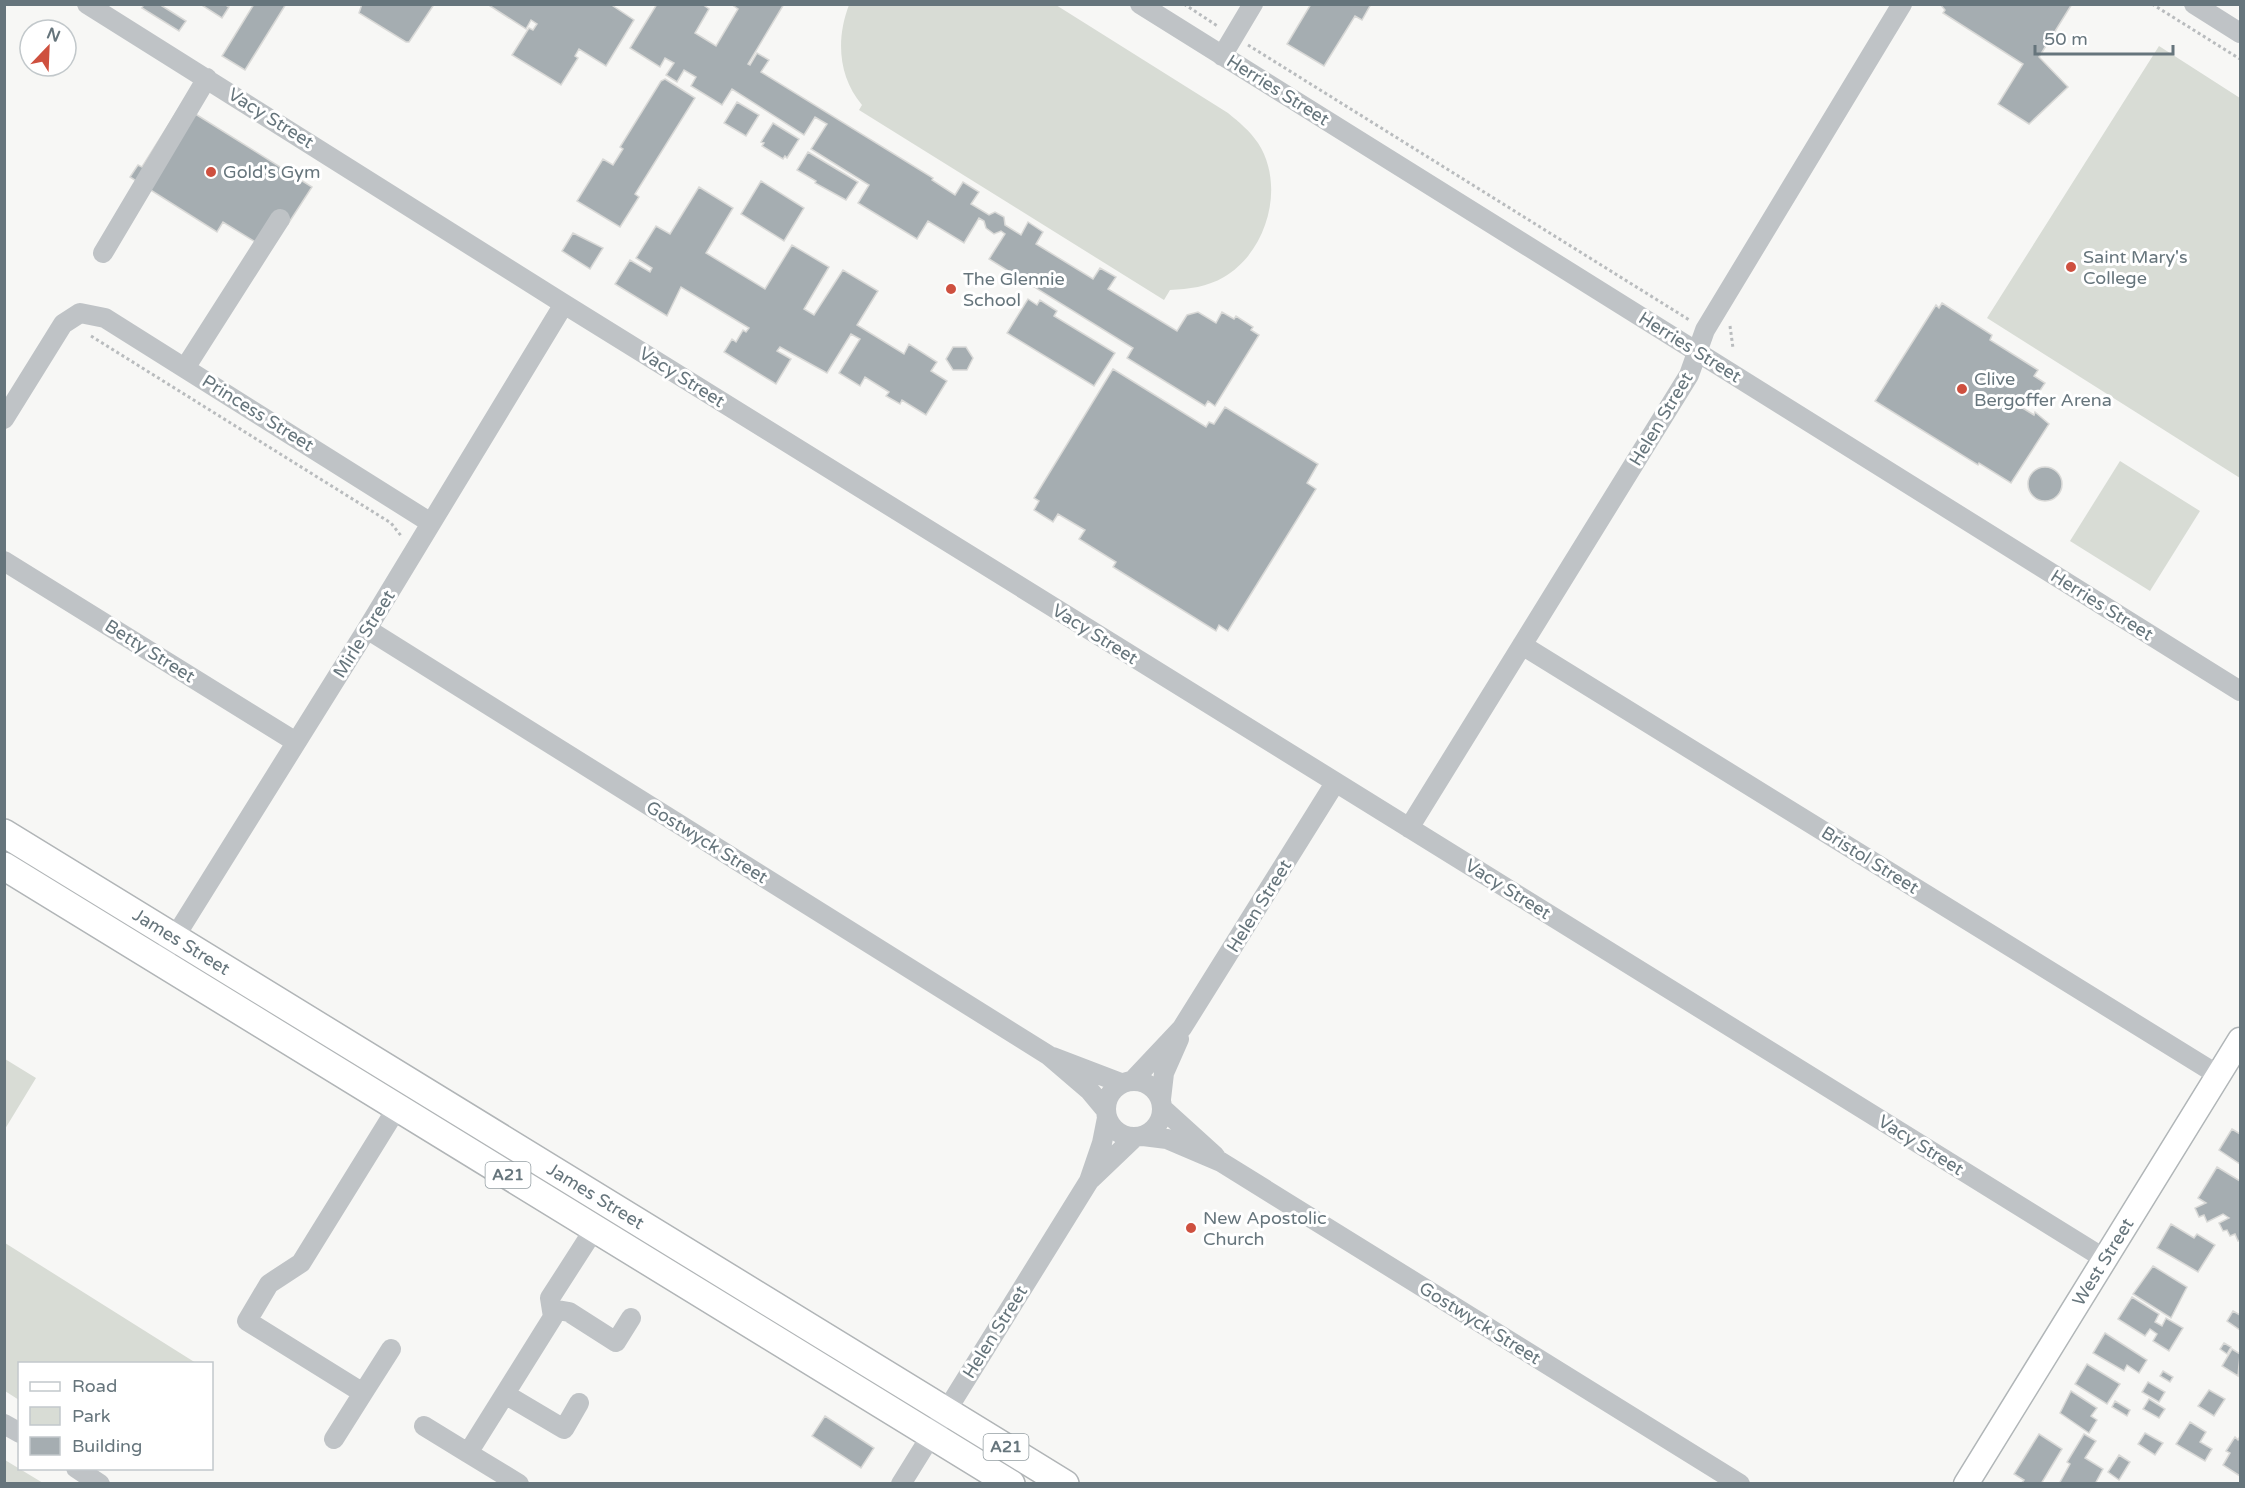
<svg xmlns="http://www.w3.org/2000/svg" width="2245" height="1488" font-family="'Varela Round',sans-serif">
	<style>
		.green { fill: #d8dcd5 }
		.building { fill: #a5adb1; stroke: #d9d9d7; stroke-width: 1.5 }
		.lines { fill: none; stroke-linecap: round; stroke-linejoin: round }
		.major-casing { stroke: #b1b6b8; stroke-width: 27 }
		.highway-casing { stroke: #b1b5b7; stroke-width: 30 }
		.path { stroke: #b9bcbe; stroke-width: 3; stroke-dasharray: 3 3; stroke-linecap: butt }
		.minor { stroke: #bfc3c6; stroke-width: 20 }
		.major { stroke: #fff; stroke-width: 24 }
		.highway { stroke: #fff; stroke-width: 27 }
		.poi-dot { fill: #ce503f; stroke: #fff; stroke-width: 2 }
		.labels { text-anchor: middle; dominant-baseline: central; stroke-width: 6; stroke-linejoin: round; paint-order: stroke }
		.shield { fill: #fff; stroke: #949ea3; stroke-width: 1.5 }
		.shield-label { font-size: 16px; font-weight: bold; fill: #66757c }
		.street-label { font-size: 18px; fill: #66757c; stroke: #fff }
		.poi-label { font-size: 18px; fill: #66757c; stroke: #fff; text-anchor: start }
	</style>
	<rect width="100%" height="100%" fill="#f7f7f5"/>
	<path class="green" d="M849 5H1056L1228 113C1239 122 1250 131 1258 143 1286 186 1267 252 1224 277 1207 287 1189 289 1170 290L1164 300 859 110 862 105C838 76 836 39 849 5Z
		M2159 46 2240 98V478L1987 318Z
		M2120 461 2200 511 2150 591 2070 541Z
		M5 1059 36 1078 5 1129Z
		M5 1243 188 1358 196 1363 20 1364 19 1400 5 1391Z
		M4 1460H5L43 1483H5Z"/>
	<path class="building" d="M144 4H159L186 21 179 31 142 8Z
		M200 4H224L229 7 222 18Z
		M254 4H286L245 70 222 56Z
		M362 4H432L433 6 409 42H406L359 13Z
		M487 4H610L634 20 606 66 579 49 575 56 578 58 561 85 512 55 529 28 533 30 537 24 531 20 526 29Z
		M657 4H702L709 9 695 33 716 46 738 9 731 4H784L748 64 750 65 757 53 769 60 761 72 933 178 932 180 955 195 963 182 979 192 971 204 989 215 995 212 1004 217 1005 225 1021 235 1028 222 1043 232 1036 244 1093 279 1100 268 1116 277 1108 289 1177 331 1187 315 1198 312 1216 323 1222 312 1234 319 1236 316 1253 327 1251 330 1259 335 1215 406 1208 401 1205 406 1127 358 1133 348 989 259 1005 234 1001 231 994 234 986 228 984 221 979 218 964 243 928 221 917 239 858 203 869 185 811 149 827 124 815 117 804 135 732 89 722 105 691 86 696 77 684 70 677 82 666 75 674 63 665 58 660 67 630 48Z
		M1311 4H1371L1362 20 1355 16 1324 66 1287 44Z
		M1940 4H2072L2039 57 2068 87 2029 124 1998 104 2023 64 1943 13 1945 10Z
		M665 79 695 98 635 194 639 197 620 227 577 201 603 159 613 165 623 149 620 147 661 81Z
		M737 102 759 115 746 136 724 123Z
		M181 105 312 187 288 224 275 215 257 243 223 222 217 232 130 177 138 165 142 167Z
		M773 123 799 139 787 158 785 156 783 159 762 146 764 143 761 142Z
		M808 152 858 182 846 200 815 183 816 181 797 170Z
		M761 181 804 208 784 241 741 214Z
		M699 187 733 208 706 253 765 289 792 245 829 267 804 309 814 315 843 270 878 291 857 325 904 354 909 344 937 362 931 371 947 381 926 415 902 400 900 404 886 396 889 392 865 377 860 386 839 373 860 339 851 334 827 373 780 347 777 351 791 359 776 384 724 352 732 339 736 342 743 330 746 332 749 328 681 287 667 316 615 284 630 260 650 272 652 268 636 258 656 226 670 234Z
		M573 233 603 248 590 269 562 251Z
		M1028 299 1037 305 1040 300 1057 311 1054 316 1115 353 1094 386 1007 333Z
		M1942 303 1992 335 1990 340 2038 370 2034 376 2045 383 2033 401 2022 395 2016 404 2034 415 2035 412 2049 424 2011 483 1979 463 1978 465 1875 401 1936 305 1939 308Z
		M953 347H966L973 358 967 370H953L946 359Z
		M1113 369 1206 427 1209 422 1214 424 1225 407 1318 464 1307 483 1316 489 1228 631 1219 625 1216 631 1113 567 1116 562 1079 539 1085 530 1058 514 1053 522 1034 510 1039 501 1034 498Z
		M2028 484a17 17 0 1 1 34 0a17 17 0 1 1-34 0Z
		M2232 1129 2240 1134V1164L2219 1150Z
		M2217 1167 2240 1181V1240L2238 1241 2235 1234 2230 1236 2227 1230 2223 1231 2219 1223 2229 1218 2223 1214 2207 1222 2204 1215 2199 1217 2195 1208 2206 1203 2198 1198Z
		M2171 1224 2194 1238 2197 1234 2215 1245 2198 1272 2157 1248Z
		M2153 1266 2187 1287 2171 1318 2133 1294Z
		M2132 1297 2159 1314 2155 1322 2162 1326 2166 1318 2183 1328 2169 1351 2153 1341 2157 1334 2150 1329 2145 1336 2118 1319Z
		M2233 1311 2240 1315V1330L2227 1321Z
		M2105 1333 2147 1360 2139 1373 2127 1365 2124 1371 2093 1353Z
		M2224 1343 2231 1347 2227 1354 2220 1349Z
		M2232 1349 2240 1354 2238 1376 2222 1366Z
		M2087 1364 2120 1384 2107 1404 2075 1384Z
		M2163 1371 2173 1377 2170 1382 2160 1376Z
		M2148 1382 2165 1392 2159 1402 2142 1392Z
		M2209 1390 2225 1399 2214 1416 2198 1406Z
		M2071 1391 2097 1408 2091 1416 2097 1420 2089 1433 2060 1413Z
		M2149 1399 2165 1409 2159 1418 2143 1409Z
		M2115 1401 2130 1410 2127 1416 2112 1407Z
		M825 1416 874 1448 861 1468 812 1436Z
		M2190 1422 2206 1432 2200 1442 2212 1449 2205 1461 2176 1444Z
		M2145 1433 2163 1443 2155 1455 2138 1444Z
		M2039 1434 2062 1449 2041 1484H2021L2024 1480 2014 1474Z
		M2084 1434 2096 1441 2085 1458 2103 1469 2095 1484H2059L2070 1464 2067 1462Z
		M2240 1436V1476L2223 1465 2230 1453 2226 1451 2235 1437 2238 1440Z
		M2119 1455 2130 1462 2119 1480 2108 1472Z"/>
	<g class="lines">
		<defs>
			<g id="major">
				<path id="s1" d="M1966 1484 2240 1040"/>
			</g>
			<g id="highway">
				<path id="s2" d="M4 833 1065 1484"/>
				<path d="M4 866 1011 1484"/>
			</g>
		</defs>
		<use href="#major" class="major-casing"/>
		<use href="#highway" class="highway-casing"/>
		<path class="path" d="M1184 4 1219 27
			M2152 4 2240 59
			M2240 4V5
			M1248 45 1691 321
			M1730 326 1733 348
			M91 336 391 523 402 537"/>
		<path class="minor" d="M87 4 564 304 2105 1259
			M1140 4 2240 691
			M2194 4 2240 33
			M1222 56 1253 4
			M103 253 207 78
			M185 368 280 219
			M4 419 63 324 80 313 105 318 431 523
			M4 561 296 742
			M367 629 1048 1055 1090 1091 1105 1109
			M1522 645 2218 1075
			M1409 828 1689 375 1705 330 1902 4
			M168 948 367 629 564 304
			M1053 1057 1121 1083
			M1133 1080 1182 1028 1335 783
			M1106 1109a28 28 0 1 1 56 0a28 28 0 1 1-56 0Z
			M1161 1099 1164 1073 1179 1039
			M1162 1108 1215 1156
			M1143 1136 1167 1139 1221 1162 1740 1484
			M1091 1179 1135 1137
			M552 1309 569 1312 616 1342 631 1318
			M391 1349 363 1393 247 1321 269 1284 301 1263 397 1108
			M505 1394 564 1429 579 1403
			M4 1424 20 1433
			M424 1426 468 1453
			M334 1439 363 1393
			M76 1468 100 1484
			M519 1484 468 1453 553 1317 550 1298 595 1228
			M901 1484 1089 1181 1102 1143 1107 1118"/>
		<use href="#major" class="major"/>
		<use href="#highway" class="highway"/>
	</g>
	<g class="poi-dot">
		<circle cx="211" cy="172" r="6"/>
		<circle cx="2071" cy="267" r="6"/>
		<circle cx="951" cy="289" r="6"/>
		<circle cx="1962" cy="389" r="6"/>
		<circle cx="1191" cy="1228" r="6"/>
	</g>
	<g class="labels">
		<g class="shield">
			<rect x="485.5" y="1162" width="45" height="26" rx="4.5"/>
			<rect x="983.5" y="1434" width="45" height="26" rx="4.5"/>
		</g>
		<g class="shield-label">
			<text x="508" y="1175">A21</text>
			<text x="1006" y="1447">A21</text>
		</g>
		<g class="street-label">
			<text transform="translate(1278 90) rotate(32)">Herries Street</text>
			<text transform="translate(271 118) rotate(32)">Vacy Street</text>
			<text transform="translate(1690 347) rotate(32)">Herries Street</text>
			<text transform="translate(682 377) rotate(32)">Vacy Street</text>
			<text transform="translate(258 413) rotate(32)">Princess Street</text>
			<text transform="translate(1661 419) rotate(-59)">Helen Street</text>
			<text transform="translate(2102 605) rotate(32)">Herries Street</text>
			<text transform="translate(364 634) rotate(-58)">Mirle Street</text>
			<text transform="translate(1095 634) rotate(32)">Vacy Street</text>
			<text transform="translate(150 651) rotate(32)">Betty Street</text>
			<text transform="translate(707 842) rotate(32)">Gostwyck Street</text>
			<text transform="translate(1870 860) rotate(32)">Bristol Street</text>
			<text transform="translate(1508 889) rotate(32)">Vacy Street</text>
			<text transform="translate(1259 906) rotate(-58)">Helen Street</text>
			<text stroke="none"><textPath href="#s2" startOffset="208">James Street</textPath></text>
			<text transform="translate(1921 1145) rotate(32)">Vacy Street</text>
			<text stroke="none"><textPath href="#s2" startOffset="694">James Street</textPath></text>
			<text stroke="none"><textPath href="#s1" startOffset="261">West Street</textPath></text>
			<text transform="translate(1480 1323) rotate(32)">Gostwyck Street</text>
			<text transform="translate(995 1332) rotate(-58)">Helen Street</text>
		</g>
		<g class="poi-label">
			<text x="223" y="172">Gold's Gym</text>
			<text x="2083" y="257">Saint Mary's<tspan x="2083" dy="21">College</tspan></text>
			<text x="963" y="279">The Glennie<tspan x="963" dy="21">School</tspan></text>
			<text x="1974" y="379">Clive<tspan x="1974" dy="21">Bergoffer Arena</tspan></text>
			<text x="1203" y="1218">New Apostolic<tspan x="1203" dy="21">Church</tspan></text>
		</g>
	</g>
	<rect width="2245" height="1488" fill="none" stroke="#66757c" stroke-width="12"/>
	<rect x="18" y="1362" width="195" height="108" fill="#ffffff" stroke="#c2c8cb" stroke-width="1.5"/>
	<rect x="30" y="1382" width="30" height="9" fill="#ffffff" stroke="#c2c8cb" stroke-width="1.5"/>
	<text x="72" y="1392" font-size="18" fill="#66757c">Road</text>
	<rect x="30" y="1407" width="30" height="18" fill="#d8dcd5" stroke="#c2c8cb" stroke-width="1.5"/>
	<text x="72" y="1422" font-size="18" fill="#66757c">Park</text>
	<rect x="30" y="1437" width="30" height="18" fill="#a5adb1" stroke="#c2c8cb" stroke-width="1.5"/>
	<text x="72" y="1452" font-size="18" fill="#66757c">Building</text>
	<g transform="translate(48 48) rotate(23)"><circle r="28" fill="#ffffff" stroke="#c2c8cb" stroke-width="1.5"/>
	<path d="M0-4.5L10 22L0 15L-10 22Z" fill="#ce503f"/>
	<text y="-9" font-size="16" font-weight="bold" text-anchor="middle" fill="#66757c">N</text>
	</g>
	<path d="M2035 45v9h138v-9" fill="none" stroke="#66757c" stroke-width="3"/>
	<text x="2044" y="45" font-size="18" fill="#66757c" stroke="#ffffff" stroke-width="4.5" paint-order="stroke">50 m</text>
</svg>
